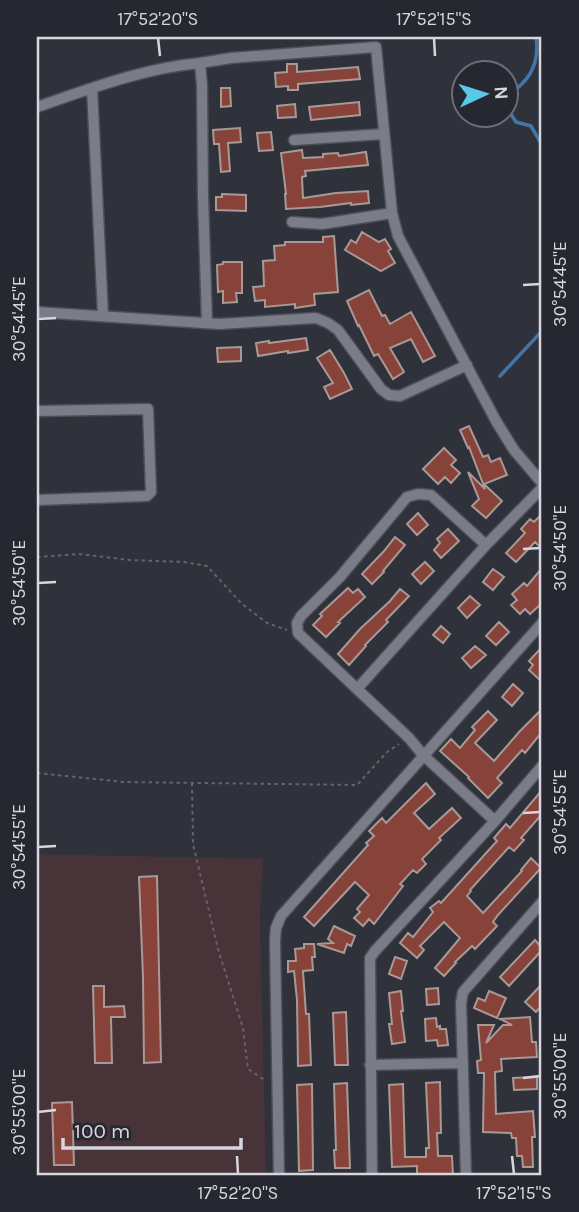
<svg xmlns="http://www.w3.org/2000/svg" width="579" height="1212" font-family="Karla,sans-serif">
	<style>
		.education { fill: #473338 }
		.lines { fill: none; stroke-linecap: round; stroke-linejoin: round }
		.stream { stroke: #4376a7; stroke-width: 3.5 }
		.building { fill: #87433a; stroke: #a89996; stroke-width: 2 }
		.street-casing { stroke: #4d4e57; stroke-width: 13 }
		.path { stroke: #62646d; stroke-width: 2; stroke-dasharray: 3.5 3.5; stroke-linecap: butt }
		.street { stroke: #7a7c88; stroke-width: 10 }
		.ticks { fill: none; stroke: #d6d7de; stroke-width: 2.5 }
		.neatline { fill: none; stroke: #d6d7de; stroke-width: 2.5 }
		.ticks-label { font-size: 18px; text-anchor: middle; fill: #d6d7de }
	</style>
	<rect width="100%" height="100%" fill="#2f313b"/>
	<path class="education" d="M37 854 263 859 260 915 266 1175H37Z"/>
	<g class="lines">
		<path class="stream" d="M536 37C540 63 530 82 507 95L509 111 516 122 531 126 542 145
			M500 376 542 331"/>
	</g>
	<path class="building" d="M287 64H297V72L358 67 360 79 298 84V90H288V86L276 87 275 73 287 72Z
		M221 88H230L231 106 221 107Z
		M359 102 360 115 311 120 309 107Z
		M295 104 296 117 278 118 277 106Z
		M240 128 241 142 228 143 230 171 221 172 219 144H214L213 130Z
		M271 132 273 150 259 151 257 133Z
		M302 150 303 158 323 157V154L338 153 339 156 366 152 368 165 305 171 306 176 302 177 303 198 336 193 368 191 369 203 351 205V203L320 207 286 209 285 194H286L281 153Z
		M222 194 246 195V211L216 210V197H222Z
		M362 232 379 242 385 239 391 249 388 251 395 263 381 271 345 250 351 240 356 243Z
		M334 236 338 292 314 294 315 305 295 308V304L265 307V300L255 301 253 287 264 286 263 261 275 260 274 246 285 245V242H323V237Z
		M223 262H242V293H236L237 302 223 303V291L218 292 217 265 223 264Z
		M369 290 382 316 385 315 390 324 411 312 435 356 423 362 411 339 390 348 404 372 393 379 378 354 374 356 359 325 358 326 347 301Z
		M306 338 308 350 288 353V351L258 356 256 343 269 341V343Z
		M241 347V361L218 362 217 348Z
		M330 350 344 373 352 389 330 399 324 387 333 383 317 358Z
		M469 426 483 457 488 455 491 462 500 458 507 475 484 484 502 501 486 518 472 506 479 499 468 472 485 489 469 447 468 448 460 430Z
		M444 448 456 460 451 465 460 473 451 483 445 477 438 484 423 469Z
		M418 513 428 525 417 535 407 524Z
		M542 514V549L535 542 516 562 506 553 525 533 521 529 530 519 534 522Z
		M448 529 459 541 441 558 434 550 440 543 437 539Z
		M395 537 405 545 383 571 384 572 372 584 362 574 384 551Z
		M425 562 434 571 421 584 412 574Z
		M542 568V603L530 614 525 609 520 614 511 605 517 600 512 594 524 583 527 586Z
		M493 569 504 577 493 590 483 582Z
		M348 588 353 593 358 589 365 597 338 622 340 623 326 637 313 625 322 616 320 614Z
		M400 589 409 596 386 620 388 622 365 645 366 646 349 665 338 654 360 629 390 601Z
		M470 596 480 605 467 618 458 608Z
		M499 622 509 632 496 645 486 636Z
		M441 626 450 634 443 643 433 635Z
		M475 646 486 655 471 668 462 658Z
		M542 647V682L529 670 533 665 529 661Z
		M513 684 523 693 512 706 502 697Z
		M542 709V732L525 753 522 750 497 778 502 783 488 798 468 778 469 777 440 751 451 739 460 748 475 730 472 727 488 711 497 720 475 743 494 761 520 731Z
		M426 783 435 794 414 813 429 829 452 808 461 818 439 838 441 840 422 859 426 864 417 873 413 870 400 884 403 886 374 924 369 919 363 926 354 918 360 912 357 909 369 895 355 882 314 926 304 917 368 845 366 843 374 836 369 831 382 818 386 823Z
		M542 790V814L521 838 524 840 514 851 509 847 470 890 471 891 467 896 483 913 522 871 521 870 531 858 541 868 498 915 493 922 497 926 475 949 472 946 455 962 456 963 444 976 435 968 460 938 444 922 420 946 424 950 417 958 400 943 408 933 413 937 433 912 430 908 439 901 441 903 497 841 494 838 506 824 510 828Z
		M157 876 161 1062 144 1063 143 977 139 877Z
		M334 926 355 936 351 946 347 944 344 953 317 944 333 943 328 939Z
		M535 940 542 948V950L509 986 500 977Z
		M304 944H314L315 957H312L313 970 303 971 306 1014H309L311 1065 298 1066 297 1000 294 971 288 972V961H296L295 949 304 948Z
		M395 957 407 961 401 979 389 974Z
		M542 984V1005L536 1012 525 1002Z
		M93 986H104V1007L124 1006 125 1017H111L112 1063H95Z
		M438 988 439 1004 427 1005 426 989Z
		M401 991 403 1011H401L405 1042 392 1044 389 1024H392L389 993Z
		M489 991 506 998 497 1018 474 1008 478 998 485 1001Z
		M346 1012 348 1065H335L333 1013Z
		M530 1017 532 1042H536L537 1057 501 1059 502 1071 495 1072 496 1114 533 1111 535 1137H532L533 1167H523L522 1156H517L516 1138H512L511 1133 483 1132 484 1073H478L477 1061 481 1060 478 1025H494L486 1043 503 1025H512L500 1019Z
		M436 1018 437 1027 440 1026V1029H446L448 1045 438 1046 437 1040 426 1041 425 1019Z
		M537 1077V1089L514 1090 513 1078Z
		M440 1082 441 1133H437L438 1156H452L453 1175H417V1166L392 1167 389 1085 403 1084 405 1157H426V1148H429L426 1083Z
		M347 1083 350 1168H335L334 1150H336L334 1084Z
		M312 1084 313 1170 299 1171 297 1085Z
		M72 1102 74 1165H54L52 1103Z"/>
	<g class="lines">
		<defs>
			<path id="street" d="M92 88 103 315
				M37 107C89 89 144 68 200 63
				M294 140 384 134
				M292 222 322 224 392 213
				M37 312 219 324 316 318 328 323 338 330 381 389 389 395 400 396 467 365
				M207 323 203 196 202 86 200 63 231 58 376 47 392 213 398 236 496 421 514 450 542 483
				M37 411 148 409 151 492 147 496 37 500
				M357 689 298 633 297 623 301 616 340 577 407 497 418 494 431 495 486 545
				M495 821 423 755 409 738 357 689 486 545 542 488
				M370 1065 463 1063
				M279 1175 275 940 276 928 281 916 542 623
				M372 1175 370 958 375 951 495 821 542 766
				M466 1175 461 1003 463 992 542 902"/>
		</defs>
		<use href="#street" class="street-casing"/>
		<path class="path" d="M37 557 79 554 130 560 184 562 207 566 242 604 267 623 287 630
			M37 773 124 782 357 785 387 752 399 744
			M192 783 193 844 218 949 243 1028 248 1069 266 1081"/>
		<use href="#street" class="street"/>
	</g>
	<path class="ticks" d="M158 38 160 56M434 38 435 56M523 285 540 284M38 319 56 318M523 549 540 548M38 583 56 582M523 813 540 812M38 847 56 846M523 1078 540 1076M38 1112 56 1110M237 1156 238 1174M512 1156 514 1174"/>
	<rect width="579" height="1212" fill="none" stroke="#262731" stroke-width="77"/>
	<g transform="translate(485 94) rotate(86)"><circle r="33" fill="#262731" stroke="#6c6d76" stroke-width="2"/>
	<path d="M0-5L12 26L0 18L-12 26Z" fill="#59c8e5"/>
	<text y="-10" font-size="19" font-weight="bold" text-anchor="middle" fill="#d6d7de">N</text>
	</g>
	<path d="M63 1138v10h178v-10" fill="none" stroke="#d6d7de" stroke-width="3.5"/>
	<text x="74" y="1138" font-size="21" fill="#d6d7de" stroke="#262731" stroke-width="5" paint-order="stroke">100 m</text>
	<rect x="38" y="38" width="502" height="1136" class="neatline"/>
	<g class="ticks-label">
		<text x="158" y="25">17°52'20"S</text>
		<text x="434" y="25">17°52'15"S</text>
		<text transform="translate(560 284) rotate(-90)" y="6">30°54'45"E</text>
		<text transform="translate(19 319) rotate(-90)" y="6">30°54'45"E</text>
		<text transform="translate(560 548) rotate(-90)" y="6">30°54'50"E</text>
		<text transform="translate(19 583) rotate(-90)" y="6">30°54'50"E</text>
		<text transform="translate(560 812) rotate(-90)" y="6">30°54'55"E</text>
		<text transform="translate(19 847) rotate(-90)" y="6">30°54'55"E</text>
		<text transform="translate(560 1076) rotate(-90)" y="6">30°55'00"E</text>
		<text transform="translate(19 1112) rotate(-90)" y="6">30°55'00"E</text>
		<text x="238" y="1199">17°52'20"S</text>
		<text x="514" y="1199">17°52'15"S</text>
	</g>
</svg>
